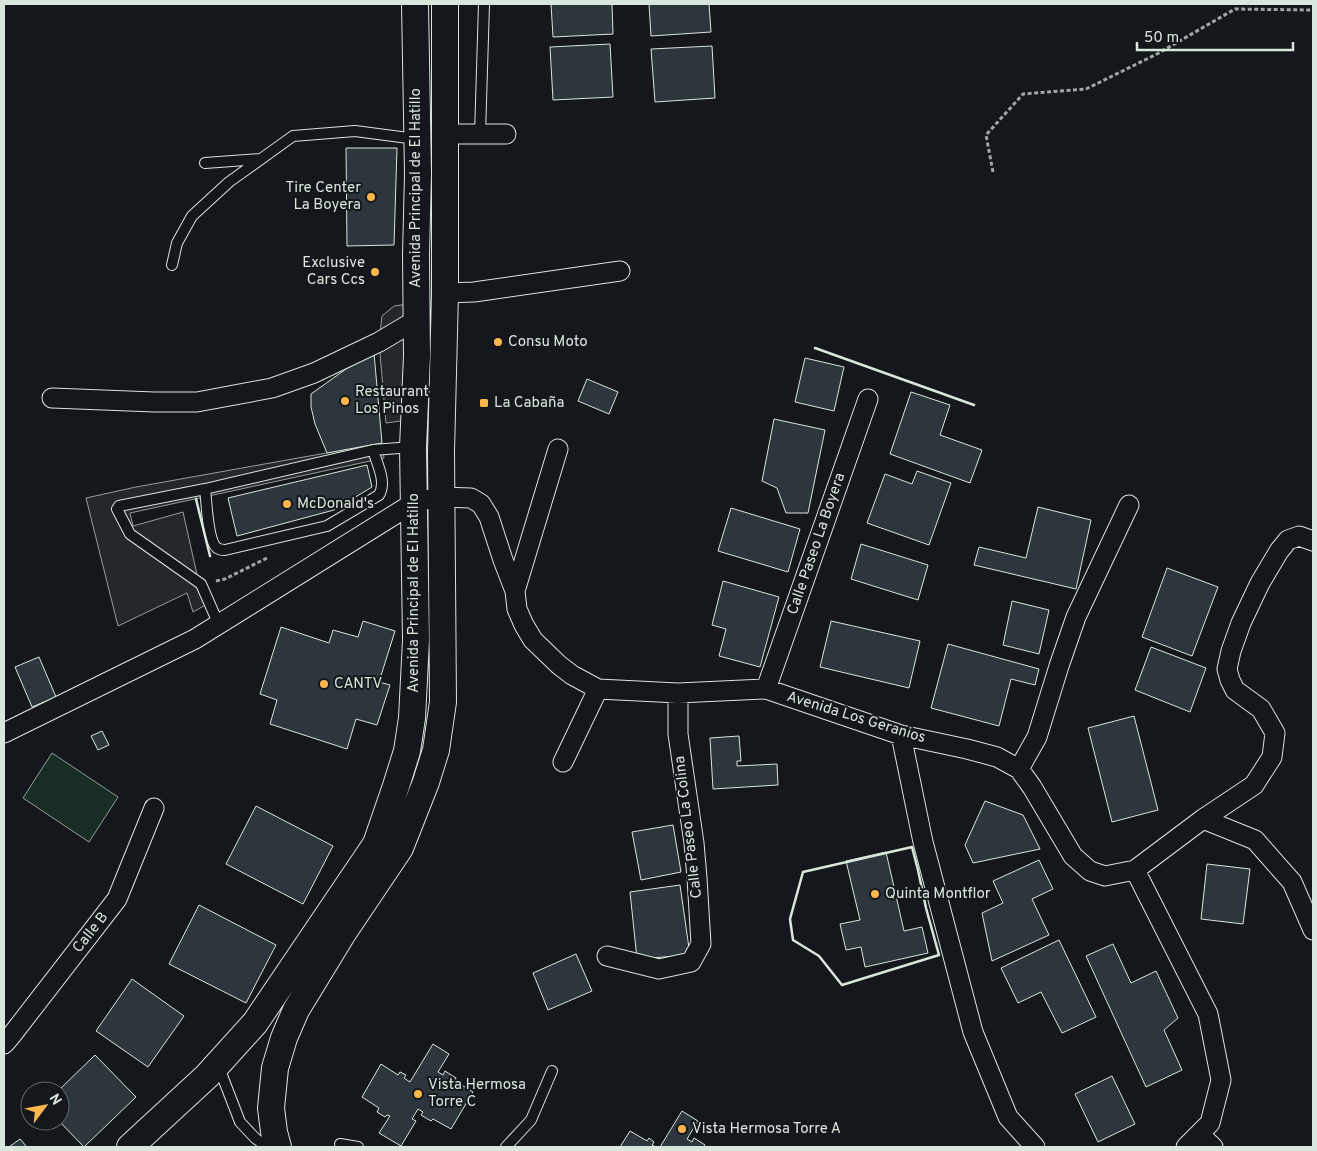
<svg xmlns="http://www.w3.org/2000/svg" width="1317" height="1151" font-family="Overpass,sans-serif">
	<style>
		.green { fill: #1a2d24; stroke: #939e99 }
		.parking { fill: #24282b; stroke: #939e99 }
		.building { fill: #2c363c; stroke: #d8e6dc }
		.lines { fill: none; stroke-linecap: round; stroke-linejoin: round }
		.lane-casing { stroke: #d8e6dc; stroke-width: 12 }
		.street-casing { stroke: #d8e6dc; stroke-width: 21 }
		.secondary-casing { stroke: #d8e6dc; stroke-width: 28 }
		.path { stroke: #9da8a2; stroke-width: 3; stroke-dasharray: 4 2.5; stroke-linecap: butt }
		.lane { stroke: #14181c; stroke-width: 10 }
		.street { stroke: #14181c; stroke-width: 19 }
		.secondary { stroke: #14181c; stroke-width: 26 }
		.wall { stroke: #d8e6dc; stroke-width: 2.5 }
		.poi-dot { fill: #ffb74d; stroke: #14181c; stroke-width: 2 }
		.labels { text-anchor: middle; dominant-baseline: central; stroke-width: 4; stroke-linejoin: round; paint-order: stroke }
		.poi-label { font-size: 15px; fill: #d8e6dc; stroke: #14181c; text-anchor: start }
		.street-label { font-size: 15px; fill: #d8e6dc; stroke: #14181c }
	</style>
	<rect width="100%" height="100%" fill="#14181c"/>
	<path class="green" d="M52 753 118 797 89 842 23 798Z"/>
	<path class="parking" d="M416 303 415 419 386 423 379 342 382 316 394 306Z
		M382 443 384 458 130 513 133 526 183 512 198 579 209 603 193 612 187 593 118 626 86 498 136 487Z"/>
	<path class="building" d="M551 4H612L613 34 553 37Z
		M649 4H709L711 32 651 36Z
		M610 44 613 97 553 100 550 47Z
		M712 46 715 98 655 102 651 49Z
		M346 148H397L394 245 347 246Z
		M374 353 382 443 327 453 315 424 311 407V394L346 369Z
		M805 358 844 367 834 411 795 402Z
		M587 379 618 392 609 414 578 401Z
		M911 392 950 405 940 435 982 450 970 483 890 454Z
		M774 419 825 430 808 513H786L777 488 762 481Z
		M367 465 372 487 334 510 237 536 228 498Z
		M917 471 951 483 929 545 867 523 885 474 912 484Z
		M1038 507 1091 520 1076 589 974 565 979 547 1026 558Z
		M731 508 800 529 788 572 718 551Z
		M861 544 928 565 918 600 851 579Z
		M1167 568 1218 587 1192 656 1142 637Z
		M723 581 779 597 760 667 719 656 726 629 712 625Z
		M1012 601 1049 610 1039 654 1003 645Z
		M363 621 395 631 379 682 390 685 377 725 356 719 347 749 270 724 277 700 260 694 281 627 329 643 333 630 358 637Z
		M831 621 920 641 909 688 820 667Z
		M948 644 1039 669 1035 685 1011 679 999 726 931 708Z
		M1151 647 1206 668 1190 712 1135 690Z
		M39 657 56 697 32 707 15 667Z
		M1134 716 1158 810 1112 822 1088 728Z
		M102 731 109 745 98 750 91 736Z
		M739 736 741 761H737V766L777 764 778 785 713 789 710 738Z
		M985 801 1023 815 1040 849 973 863 965 845Z
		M256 806 333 846 303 904 226 864Z
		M673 825 681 872 641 880 632 832Z
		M886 852 904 931 922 927 928 953 865 967 861 947 846 950 840 924 860 920 846 861Z
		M1039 860 1053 889 1032 899 1049 935 992 961 982 913 1003 903 993 881Z
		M1207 864 1250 869 1243 924 1201 919Z
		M680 885 690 955 637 959 630 892Z
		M199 905 276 945 246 1003 169 964Z
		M1059 940 1096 1017 1062 1033 1041 992 1018 1003 1001 968Z
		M1113 944 1131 983 1156 971 1178 1018 1164 1030 1182 1070 1146 1087 1086 956Z
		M576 954 592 991 548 1010 533 973Z
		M132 979 184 1016 148 1067 96 1031Z
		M433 1044 449 1054 438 1072 443 1075 445 1071 456 1078 455 1081 473 1092 451 1129 433 1119 431 1121 421 1115 423 1112 418 1109 412 1119 416 1121 401 1146 379 1133 390 1116 387 1115 385 1117 377 1112 379 1108 362 1097 381 1064 398 1075 400 1072 406 1075 404 1078 410 1082Z
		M95 1055 136 1097 84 1147 59 1121H60V1091H58Z
		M1112 1076 1135 1124 1098 1142 1075 1094Z
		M682 1111 698 1121 687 1139 692 1142 694 1138 705 1145 704 1147H660Z
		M630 1131 647 1141 649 1138 654 1142 652 1145 656 1147H620Z
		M20 1139 27 1147H9Z"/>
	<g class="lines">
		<defs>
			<path id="lane" d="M480 135 484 4
				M205 163 260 159
				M172 265 177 243 192 216 229 182 293 136 355 131 416 139
				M205 489C207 502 207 540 217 548 220 550 222 550 225 550L327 526 379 495C387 482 377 464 373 450
				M219 625 201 584 130 534 117 509 119 506 205 489 373 450 412 447
				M218 1065 240 1122 255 1138 267 1147
				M340 1144 358 1147
				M506 1147 531 1120 552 1071"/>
			<path id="street" d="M445 134H506
				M445 293 474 292 620 271
				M52 398 154 402H197L272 388 314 373 379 342 416 320
				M515 591 558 449
				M766 689 868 399
				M4 733 195 639 415 502 441 497 471 498 481 504 489 517 503 560 515 591 517 609 524 625 533 640 559 665 572 675 598 689 678 693 766 689 901 735 967 749 997 757 1019 769 1032 787 1073 856 1090 871 1105 876 1135 870 1203 819 1254 785 1272 757 1275 733 1261 709 1235 690 1230 680 1227 669 1231 651 1241 623 1260 583 1279 551 1288 540 1299 536 1313 541
				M901 735 923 842 973 1032 1008 1117 1035 1147
				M563 762 598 689
				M1019 769 1037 737 1059 666 1076 617 1129 505
				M1203 819 1255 840 1292 882 1313 930
				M1135 870 1208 1014 1221 1080 1210 1123 1186 1147
				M607 956 659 969 691 962 701 944 697 878 694 843 678 734V693
				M4 1044 11 1036 117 899 154 808
				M1199 1134 1213 1147"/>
			<path id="secondary" d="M130 1147 207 1076 255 1023 376 844 396 786 407 751 412 718 416 640 413 447 417 356 416 255 418 174 415 4
				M278 1147 274 1132 271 1108 275 1068 284 1038 296 1010 343 933 400 848 426 782 436 750 443 702 441 452 445 293V4"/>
		</defs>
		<use href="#lane" class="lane-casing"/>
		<use href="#street" class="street-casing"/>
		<use href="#secondary" class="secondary-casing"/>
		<path class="path" d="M993 172 986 135 1023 94 1086 89 1157 54 1235 9 1313 10
			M216 581 225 579 267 558"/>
		<use href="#lane" class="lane"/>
		<use href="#street" class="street"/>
		<use href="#secondary" class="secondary"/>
		<path class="wall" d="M815 348 974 405
			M196 499 210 556
			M912 847 918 870 926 908 939 955 842 985 819 956 793 940 790 919 803 872Z"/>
	</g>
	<g class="poi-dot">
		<circle cx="371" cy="197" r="5"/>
		<circle cx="375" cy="272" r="5"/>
		<circle cx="498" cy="342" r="5"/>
		<circle cx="345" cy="401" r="5"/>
		<rect x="479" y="398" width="10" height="10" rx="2.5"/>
		<circle cx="287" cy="504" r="5"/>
		<circle cx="324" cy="684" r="5"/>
		<circle cx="875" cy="894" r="5"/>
		<circle cx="418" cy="1094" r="5"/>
		<circle cx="682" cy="1129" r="5"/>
	</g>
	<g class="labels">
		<g class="poi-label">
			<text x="361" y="188" text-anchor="end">Tire Center<tspan x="361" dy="17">La Boyera</tspan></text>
			<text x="365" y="263" text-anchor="end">Exclusive<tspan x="365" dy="17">Cars Ccs</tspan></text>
			<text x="508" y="342">Consu Moto</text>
			<text x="355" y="392">Restaurant<tspan x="355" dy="17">Los Pinos</tspan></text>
			<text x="494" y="403">La Cabaña</text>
			<text x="297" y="504">McDonald's</text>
			<text x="334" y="684">CANTV</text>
			<text x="885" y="894">Quinta Montflor</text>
			<text x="428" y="1085">Vista Hermosa<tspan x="428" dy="17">Torre C</tspan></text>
			<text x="692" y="1129">Vista Hermosa Torre A</text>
		</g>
		<g class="street-label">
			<text transform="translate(416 188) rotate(-90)">Avenida Principal de El Hatillo</text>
			<text transform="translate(817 544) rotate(-71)">Calle Paseo La Boyera</text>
			<text transform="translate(414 593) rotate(-90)">Avenida Principal de El Hatillo</text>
			<text transform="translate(856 718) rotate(17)">Avenida Los Geranios</text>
			<text transform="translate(689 827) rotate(-97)">Calle Paseo La Colina</text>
			<text transform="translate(91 933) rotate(-52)">Calle B</text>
		</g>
	</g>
	<rect width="1317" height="1151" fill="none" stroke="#d8e6dc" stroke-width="10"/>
	<g transform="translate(45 1106) rotate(58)"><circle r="24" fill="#14181c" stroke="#626a69"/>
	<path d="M0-4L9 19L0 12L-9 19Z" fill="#ffb74d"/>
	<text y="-8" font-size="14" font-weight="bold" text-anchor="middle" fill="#d8e6dc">N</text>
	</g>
	<path d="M1137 42v8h156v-8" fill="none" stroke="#d8e6dc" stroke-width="2.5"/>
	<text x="1144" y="42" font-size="15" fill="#d8e6dc" stroke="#14181c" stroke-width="4" paint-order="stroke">50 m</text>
</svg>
